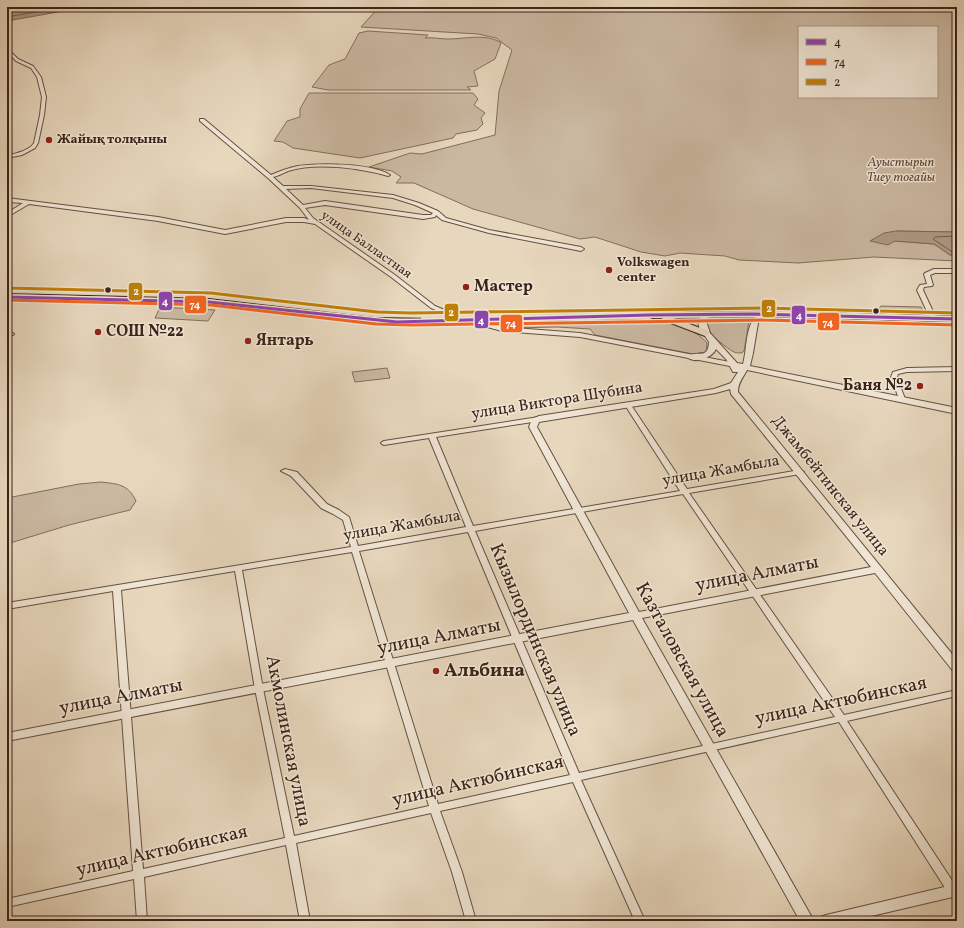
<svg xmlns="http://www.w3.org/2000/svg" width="964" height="928" font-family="Vollkorn,serif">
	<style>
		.green { fill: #cab8a1; stroke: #826e5d; fill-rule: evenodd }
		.water { fill: #ad9a85; stroke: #7f6a5a }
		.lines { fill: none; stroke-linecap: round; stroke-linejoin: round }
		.shore { stroke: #745e4f; stroke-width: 1 }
		.minor-casing { stroke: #665042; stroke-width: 2 }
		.tertiary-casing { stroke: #665042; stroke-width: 2 }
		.primary-casing { stroke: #3b2319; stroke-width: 2 }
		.minor { fill: #efe5d4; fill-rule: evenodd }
		.tertiary { fill: #efe5d4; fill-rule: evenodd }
		.primary { fill: #e7d7bd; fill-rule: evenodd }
		.primary-bridge-casing { stroke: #3b2319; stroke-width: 10; stroke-linecap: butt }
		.primary-bridge { stroke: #e7d7bd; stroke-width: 8 }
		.bus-1-casing { stroke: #efe5d4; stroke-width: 5.5 }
		.bus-2-casing { stroke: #efe5d4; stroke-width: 5.5 }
		.bus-3-casing { stroke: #efe5d4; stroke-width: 5.5 }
		.bus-1 { stroke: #8e44ad; stroke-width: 3 }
		.bus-2 { stroke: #f26522; stroke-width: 3 }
		.bus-3 { stroke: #bf7f08; stroke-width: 3 }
		.poi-dot { fill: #8f2418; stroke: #efe5d4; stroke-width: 1.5 }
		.bus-dot { fill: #3b2319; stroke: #efe5d4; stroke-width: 1.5 }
		.labels { text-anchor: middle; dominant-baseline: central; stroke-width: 3; stroke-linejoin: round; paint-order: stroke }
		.far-poi-label { font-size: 13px; font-weight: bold; fill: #3b2319; stroke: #efe5d4; text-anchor: start }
		.far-park-label { font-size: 13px; font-style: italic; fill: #5f483b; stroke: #efe5d4 }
		.far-street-label { font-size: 13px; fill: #3b2319; stroke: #efe5d4 }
		.poi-label { font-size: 16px; font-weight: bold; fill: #3b2319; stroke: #efe5d4; text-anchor: start }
		.street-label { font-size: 16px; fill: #3b2319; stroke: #efe5d4 }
		.near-street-label { font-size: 19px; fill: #3b2319; stroke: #efe5d4 }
		.near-poi-label { font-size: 19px; font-weight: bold; fill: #3b2319; stroke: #efe5d4; text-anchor: start }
		.line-badge { stroke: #efe5d4; stroke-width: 1.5 }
		.badge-label { font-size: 11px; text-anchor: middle; font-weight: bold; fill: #fff }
	</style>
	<rect width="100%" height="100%" fill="#e7d7bd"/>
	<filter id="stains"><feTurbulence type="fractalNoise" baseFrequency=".005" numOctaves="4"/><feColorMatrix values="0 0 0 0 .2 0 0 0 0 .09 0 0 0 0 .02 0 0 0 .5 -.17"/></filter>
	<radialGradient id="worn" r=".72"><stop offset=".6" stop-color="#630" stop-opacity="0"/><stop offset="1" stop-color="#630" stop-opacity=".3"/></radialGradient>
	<path class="green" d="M379 7H957V232L896 231 895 241 934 244 950 255H957V261L874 257 798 263 739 260 725 256 680 253 665 256 641 252 595 237 580 239 473 209 414 183H396L401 177 392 171 369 167 410 153 422 154 495 135 499 91 512 50 496 38 478 34 361 27ZM799 27H937V97H799Z
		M368 31 428 35 425 38C433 37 440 39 448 39 465 39 487 33 501 43L495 59 474 71 478 86 467 87 471 90H328L312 87 329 65 345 59 359 33Z
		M309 93H473L478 99 474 105 485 113 481 118 483 124 477 130 456 134 453 138 360 158 293 148 283 142 274 141 287 121 300 117V109Z
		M881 306 921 307 923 311 878 310Z
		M160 307 215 310 208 321 155 318Z
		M739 316 746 318 749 321 744 351 742 353C738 353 735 353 732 351 727 348 709 334 707 329 706 326 708 323 709 319L715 317Z
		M646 320C668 322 693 326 707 343L706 352 693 354 595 335 590 329 557 327 511 328 492 324Z
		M387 368 390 378 355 382 352 372Z
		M101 482C118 484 128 484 136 501L130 510 69 525 7 544V498L79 484Z"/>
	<path class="water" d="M7 7H86L7 21Z
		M896 231 957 232V255H950L934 244 895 241 888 245 870 241 884 233Z"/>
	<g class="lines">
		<path class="shore" d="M7 17 64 7
			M957 236 935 237 933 239 951 251H957"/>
		<defs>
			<path id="minor" d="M7 48 18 59 33 66 41 77 46 97 44 115 38 143 35 148 22 155 7 158V156C16 153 29 151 34 143L40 115 42 97 37 77 31 68 16 61 7 51Z
				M200 119H204L271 175C280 171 288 168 298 166 320 163 372 163 390 175L388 176C359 168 317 162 288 171 283 173 278 176 273 177L283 186H311L393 195 419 203 438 211 446 218 489 230 581 247 584 249 581 251 489 233 442 220 436 215 435 217 423 219 325 205 305 208 313 218 395 275 435 306 459 316 460 317 457 319 431 308 391 277 315 224 304 222H286L225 234 158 221 29 204 7 217V213L23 203 7 202V198L158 217 225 230 286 218H304L309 220 300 208 268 178 200 121ZM311 188 393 198 415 205 433 213 431 215H423L325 201 303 205 286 189Z
				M934 269H957V273H935L930 275 933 285 932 286 924 287 923 290 936 318 933 320 930 318 917 290 920 285 927 284 924 274 925 273Z
				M467 318 502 327 580 333 735 363 738 365 735 367 580 337 502 331 465 321V319Z
				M7 332 13 333 14 334 13 335 7 336Z
				M957 367V371L907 372 898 374 897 377 905 399 902 401 899 399 891 377 893 372 907 368Z
				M628 403 631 405 687 489 800 470 804 472 800 474 689 493 844 715 957 690V696L847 721 957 888V894L953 895 949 894 839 722 581 780 645 921H635L573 782 440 811 462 872 476 921H466L452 872 431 813 296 843 310 921H300L286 845 144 877 147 921H137L134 879 7 907V899L133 871 113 591 7 609V603L351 547 343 520 333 514 321 508 291 476 281 471 285 469 297 472 327 504 339 510 349 517 358 546 466 527 429 438 384 445 382 444 381 443 382 442 384 441 539 417 541 418 542 419 541 420 539 421 436 437 473 526 680 491 625 405ZM683 494 835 717 579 773 475 531ZM468 532 570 775 438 804 359 551ZM352 552 429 806 294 836 263 689 242 570ZM235 571 255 689 285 838 143 869 121 590Z"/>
			<path id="tertiary" d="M704 312H707L711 314 706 321 710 333 737 363 743 364C748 347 744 318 764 312L768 314 760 319 758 323 753 353 750 366 957 408V414L747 370C743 378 738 382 738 392L957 660V672L953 671 875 573 642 618 814 921H800L633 620 7 741V733L629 613 529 427 532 419 539 416 714 389 731 383 738 372H733L726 359 716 349C712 358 695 364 687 357 697 349 708 361 709 342L699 327 698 321ZM730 389 731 394 871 567 639 612 537 427 539 422 716 393Z
				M957 884V896L850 921H819L821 917 826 915Z"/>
			<path id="primary" d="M7 294 209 299 374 318 435 319 440 322 435 325 374 324 209 305 7 300Z
				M789 311 957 316V322L789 317 674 318 708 331 710 333 705 336 663 320 662 318H649L644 315 649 312Z"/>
		</defs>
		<use href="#minor" class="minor-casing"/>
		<use href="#tertiary" class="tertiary-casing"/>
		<use href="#primary" class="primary-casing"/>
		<use href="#minor" class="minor"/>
		<use href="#tertiary" class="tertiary"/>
		<use href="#primary" class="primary"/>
		<defs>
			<path id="primary-bridge" d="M425 319 649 315"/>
		</defs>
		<use href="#primary-bridge" class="primary-bridge-casing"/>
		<use href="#primary-bridge" class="primary-bridge"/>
		<defs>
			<path id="bus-1" d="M7 297 209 302 397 322 649 315 754 314 957 319"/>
			<path id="bus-2" d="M7 300 211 305 376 324 411 325 764 320 957 325"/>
			<path id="bus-3" d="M7 288 211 293 377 312 411 313 764 308 957 313"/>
		</defs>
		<use href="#bus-1" class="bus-1-casing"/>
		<use href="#bus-2" class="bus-2-casing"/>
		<use href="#bus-3" class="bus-3-casing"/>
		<use href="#bus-1" class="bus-1"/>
		<use href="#bus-2" class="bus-2"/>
		<use href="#bus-3" class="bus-3"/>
	</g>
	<g class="poi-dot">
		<circle cx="49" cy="140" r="4"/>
		<circle cx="609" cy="270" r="4"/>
		<circle cx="466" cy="287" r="4"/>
		<circle cx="98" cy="332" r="4"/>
		<circle cx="248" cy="341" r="4"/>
		<circle cx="920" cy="386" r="4"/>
		<circle cx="436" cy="671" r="4"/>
	</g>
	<g class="bus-dot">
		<circle cx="108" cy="290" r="3.5"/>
		<circle cx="876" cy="311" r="3.5"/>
	</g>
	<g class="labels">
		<g class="far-poi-label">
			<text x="57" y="140">Жайық толқыны</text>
			<text x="617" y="263">Volkswagen<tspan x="617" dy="15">center</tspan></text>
		</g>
		<g class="far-park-label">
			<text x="901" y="163">Ауыстырып<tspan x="901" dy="15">Тиеу тоғайы</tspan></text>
		</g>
		<g class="far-street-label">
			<text transform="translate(366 245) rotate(35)">улица Балластная</text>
		</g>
		<g class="poi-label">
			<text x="474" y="287">Мастер</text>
			<text x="106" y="332">СОШ №22</text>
			<text x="256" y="341">Янтарь</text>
			<text x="912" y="386" text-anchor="end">Баня №2</text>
		</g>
		<g class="street-label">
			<text transform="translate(557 401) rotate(-9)">улица Виктора Шубина</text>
			<text transform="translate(721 471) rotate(-10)">улица Жамбыла</text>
			<text transform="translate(830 486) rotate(51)">Джамбейтинская улица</text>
			<text transform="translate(402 526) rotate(-10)">улица Жамбыла</text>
		</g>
		<g class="near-street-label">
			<text transform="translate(757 574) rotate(-11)">улица Алматы</text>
			<text transform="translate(439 637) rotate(-11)">улица Алматы</text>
			<text transform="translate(535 640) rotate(67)">Кызылординская улица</text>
			<text transform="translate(682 660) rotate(61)">Казталовская улица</text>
			<text transform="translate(121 697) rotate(-11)">улица Алматы</text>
			<text transform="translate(841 701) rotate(-12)">улица Актюбинская</text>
			<text transform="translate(288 741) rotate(79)">Акмолинская улица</text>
			<text transform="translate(478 781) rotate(-13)">улица Актюбинская</text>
			<text transform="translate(162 851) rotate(-13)">улица Актюбинская</text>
		</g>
		<g class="near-poi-label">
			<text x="444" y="671">Альбина</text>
		</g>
	</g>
	<g class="line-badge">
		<rect x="128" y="282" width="15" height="19" rx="4" fill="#bf7f08"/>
		<rect x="158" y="291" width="15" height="20" rx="4" fill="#8e44ad"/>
		<rect x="184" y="295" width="23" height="19" rx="4" fill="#f26522"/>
		<rect x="761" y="299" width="15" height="19" rx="4" fill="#bf7f08"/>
		<rect x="444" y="303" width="15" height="19" rx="4" fill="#bf7f08"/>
		<rect x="791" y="305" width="15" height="20" rx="4" fill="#8e44ad"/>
		<rect x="474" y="310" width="15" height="19" rx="4" fill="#8e44ad"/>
		<rect x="817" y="312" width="23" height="19" rx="4" fill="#f26522"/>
		<rect x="500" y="314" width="23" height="19" rx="4" fill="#f26522"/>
	</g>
	<g class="badge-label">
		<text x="136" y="295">2</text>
		<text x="165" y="305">4</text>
		<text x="195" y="308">74</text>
		<text x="769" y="312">2</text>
		<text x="451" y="316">2</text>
		<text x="799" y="319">4</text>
		<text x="481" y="324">4</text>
		<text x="828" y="326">74</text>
		<text x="511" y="327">74</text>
	</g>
	<rect width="964" height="928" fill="none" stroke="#e7d7bd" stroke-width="24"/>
	<rect x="8" y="8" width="948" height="912" fill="none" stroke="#3b2319" stroke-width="2"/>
	<rect x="12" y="12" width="940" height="904" fill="none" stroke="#3b2319"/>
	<rect x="798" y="26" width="140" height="72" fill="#efe5d4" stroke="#a79789"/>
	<rect x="806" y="39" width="20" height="6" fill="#8e44ad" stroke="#a79789"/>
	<text x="834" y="46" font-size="12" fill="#3b2319">4</text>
	<rect x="806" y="59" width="20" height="6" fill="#f26522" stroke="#a79789"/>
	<text x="834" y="66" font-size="12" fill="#3b2319">74</text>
	<rect x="806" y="79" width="20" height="6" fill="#bf7f08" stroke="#a79789"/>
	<text x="834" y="86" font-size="12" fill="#3b2319">2</text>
	<rect width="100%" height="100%" filter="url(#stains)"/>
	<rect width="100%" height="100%" fill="url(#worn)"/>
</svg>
